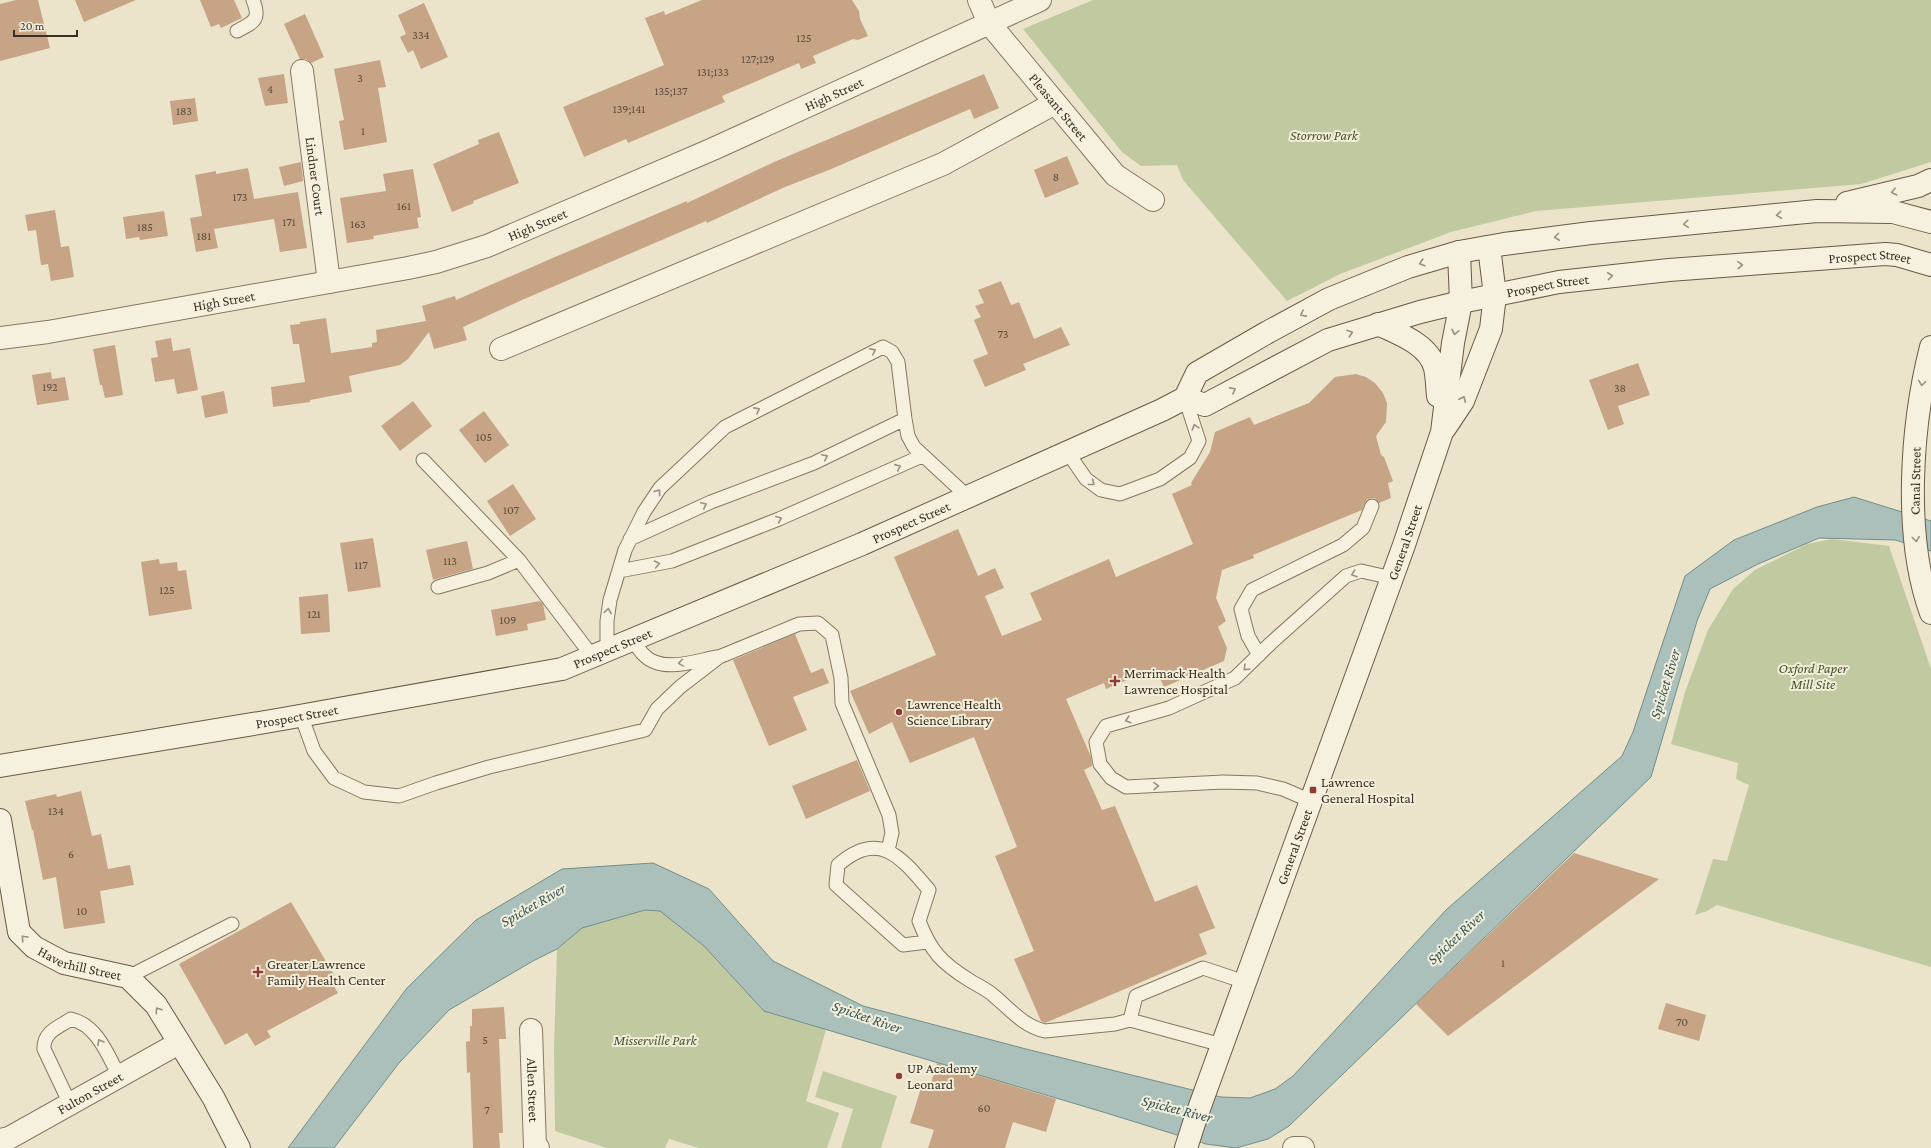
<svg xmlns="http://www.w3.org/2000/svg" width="1931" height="1148" font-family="'Crimson Pro',serif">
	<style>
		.green { fill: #c1c9a0 }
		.water { fill: #abc0bb; stroke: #728e89 }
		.building { fill: #c6a485 }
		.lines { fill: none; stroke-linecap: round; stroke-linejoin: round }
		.lane-casing { stroke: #877761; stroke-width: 15 }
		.street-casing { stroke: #877761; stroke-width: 24 }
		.secondary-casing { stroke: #695944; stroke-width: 24 }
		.lane { stroke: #f6f1de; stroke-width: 13 }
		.street { stroke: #f6f1de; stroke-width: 22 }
		.secondary { stroke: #f6f1de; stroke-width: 22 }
		.oneway { stroke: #989080 }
		.poi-dot { fill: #903b36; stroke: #f3eeda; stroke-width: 1.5 }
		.labels { text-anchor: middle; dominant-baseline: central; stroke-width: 4; stroke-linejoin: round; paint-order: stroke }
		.number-label { font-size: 12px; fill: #5c4c3c }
		.street-label { font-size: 14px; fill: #392f23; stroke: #f3eeda }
		.park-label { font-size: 14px; font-style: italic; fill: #47532b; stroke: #f3eeda }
		.poi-label { font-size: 14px; fill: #392f23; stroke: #f3eeda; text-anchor: start }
		.water-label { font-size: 15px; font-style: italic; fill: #345757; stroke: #f3eeda }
	</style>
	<rect width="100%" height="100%" fill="#ebe4cb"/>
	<path class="green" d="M1093 0H1931V162L1861 184 1536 211 1451 232 1340 274 1287 301 1183 180 1177 165 1141 166 1122 152 1023 29Z
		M1832 539 1889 546 1931 669V967L1717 905 1707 911 1695 915 1713 859 1727 861 1749 785 1736 779 1738 763 1671 744 1685 692 1708 630 1733 589 1755 570 1807 544Z
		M645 910 660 911 685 930 704 946 764 1011 826 1029 806 1101 839 1113 827 1148H699L669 1139 665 1148H607L555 1131 554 1047 557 949 582 928Z
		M823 1071 897 1096 881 1148H841L853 1109 815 1097Z"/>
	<path class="water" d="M1854 497 1931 521V551L1895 540 1819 538 1758 564 1710 589 1697 621 1651 777 1289 1126 1268 1139 1236 1148 1206 1144 1103 1112 764 1011 704 946 660 911 645 910 582 928 557 949 533 961 449 1010 399 1063 334 1148H288L407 988 476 920 562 869 653 863 709 889 773 961 863 1006 1026 1049 1221 1097 1250 1098 1275 1089 1293 1076 1446 910 1622 756 1633 732 1685 576 1734 540 1817 507Z"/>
	<path class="building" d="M16 0H38L50 48 0 61V4Z
		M75 0H136L84 22Z
		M200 0H234L242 18 221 28 219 24 211 27Z
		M702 0H852L859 11 860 19 868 36 858 40 853 39 813 56 816 63 801 69 799 63 722 96 725 102 628 143 626 139 584 157 563 107 664 65 645 18 664 11 665 15Z
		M424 3 448 57 421 69 413 50 408 53 400 37 406 34 398 15Z
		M305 14 324 57 311 63 306 59H300L284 24Z
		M380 60 386 87 378 88 387 142 344 150 339 121 344 120 334 69Z
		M284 74 288 103 265 106 258 78Z
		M984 74 999 108 974 119 970 109 829 170 785 187 707 223 706 221 522 300 463 327 467 340 434 349 429 332 408 359 400 365 349 376 352 392 310 400V402L273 407 271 387 305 382 299 344H293L290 325 300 324V322L326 318 331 353 372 347V343L377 342 376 330 426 321 422 306 455 296 456 300 555 257 687 201V203L774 162Z
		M195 98 198 121 173 125 170 101Z
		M499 132 519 183 473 201 474 203 452 212 433 164 479 144 478 140Z
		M1067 156 1079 184 1045 198 1034 170Z
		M301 162 303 181 284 186 279 167Z
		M248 168 254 199 298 192 307 248 280 252 274 219 214 229 218 248 196 252 190 218 202 216 195 175 216 171V174Z
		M413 169 421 217 417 218 419 228 373 236 374 239 347 243 340 198 386 191 383 174Z
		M55 210 61 247 69 246 74 277 51 281 48 264 41 265 36 230 28 231 25 215Z
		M164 211 168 236 140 240 139 237 126 239 123 217Z
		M1001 281 1011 305 1019 302 1034 339 1061 327 1070 345 1023 364 1026 370 985 387 973 360 988 354 974 320 981 317 975 306 984 303 978 290Z
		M171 338 173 351 190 348 198 390 177 394 174 379 155 382 151 358 158 357 155 341Z
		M115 345 123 395 105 398 102 385H100L93 349Z
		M1638 363 1650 395 1618 406 1624 424 1608 430 1589 380Z
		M51 372 52 379 65 377 69 400 37 405 32 375Z
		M1356 374 1366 377 1375 383 1383 393 1387 403 1386 422 1376 436 1381 455 1384 457 1393 481 1388 483 1391 498 1379 503 1375 498 1367 499 1362 510 1253 555 1254 558 1222 570 1216 598 1226 621 1218 627 1227 648 1224 661 1164 687 1155 668 1106 689 1104 683 1066 699 1091 757 1092 766 1084 770 1102 810 1115 806 1155 902 1197 885 1215 928 1199 934 1207 954 1045 1023 1041 1021 1014 959 1034 951 995 856 1017 847 974 737 910 763 892 722 869 734 850 691 936 655 894 557 958 529 978 576 995 568 1004 588 985 596 1002 636 1042 620 1030 593 1109 559 1116 577 1193 544 1172 494 1192 485 1191 483 1210 452 1215 432 1250 417 1254 425 1309 403 1335 377Z
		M224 391 228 413 205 418 201 396Z
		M413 401 432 426 400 451 381 426Z
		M484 411 509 445 485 463 459 430Z
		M513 484 536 519 510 536 487 501Z
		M373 538 381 587 348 592 340 543Z
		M467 541 473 569 433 580 426 550Z
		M159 559 160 564 177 562 178 571 186 570 192 609 149 616 141 562Z
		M328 594 330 632 301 634 299 597Z
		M540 601 543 604 546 620 527 624 528 630 496 636 491 610Z
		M795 634 811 673 823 668 829 683 793 697 807 730 769 746 733 660Z
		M857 760 870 791 806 819 792 786Z
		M81 791 92 836 101 834 108 869 130 865 134 885 100 891 105 923 64 929 56 877 43 880 33 830H32L25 801 56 794 57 797Z
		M1574 853 1659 879 1448 1036 1416 1004Z
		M291 902 337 980 332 983 338 993 267 1031 271 1037 255 1046 247 1033 225 1045 179 964Z
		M1666 1003 1706 1015 1699 1041 1658 1029Z
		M504 1007 506 1039H499L503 1133H499L500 1148H473L470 1072 467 1073 466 1042 470 1041V1026H472V1009Z
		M937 1063 1056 1099 1046 1132 1013 1122 1005 1148H928L934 1130 910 1123 921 1088 929 1090Z"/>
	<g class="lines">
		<defs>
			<path id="lane" d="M237 31C254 22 261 20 253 0
				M1068 453 1086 479 1101 490 1120 494 1160 479 1190 458 1199 441 1185 398
				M423 460 519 560 592 656
				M630 539 711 502 814 463 905 419
				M619 571 672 561 779 519 922 456
				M438 587 488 573 519 560
				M632 639C636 644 639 650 643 654 661 674 695 661 717 657
				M607 649V621L610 600 625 550 644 512 660 488 725 427 883 347 892 352 898 362 905 419 908 436 914 447 968 497
				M1259 655 1248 636 1241 609 1252 590 1343 545 1363 528 1372 506
				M301 715 314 751 334 778 364 792 399 796 436 783 489 767 645 730 657 709 680 687 719 657 799 624 818 623 832 635 841 678 842 703 889 815 892 833 888 850
				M1311 801 1283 789 1257 783 1223 782 1126 787 1111 778 1100 764 1096 742 1106 726 1169 708 1235 678 1271 643 1346 576 1361 571 1392 578
				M927 942 903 945 836 885 838 865C879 829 901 857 929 890L919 921C931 952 942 963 969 980 977 985 986 989 993 995 1010 1009 1023 1026 1045 1031L1115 1024 1130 1020
				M128 977 232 924
				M1222 1045 1130 1020 1136 996 1203 968 1245 982
				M70 1104 44 1049C43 1032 59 1027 71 1019 97 1025 108 1055 119 1076"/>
			<g id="street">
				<path id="s1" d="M979 0 989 23 1115 175 1153 200"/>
				<path id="s2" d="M302 71 329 282"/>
				<path id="s3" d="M0 338 48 332 408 268 436 262 487 246 713 149 1040 0"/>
				<path d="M501 349 943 164 1055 103"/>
				<path id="s4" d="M531 1030 535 1147 538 1148"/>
				<path id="s5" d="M0 1140 9 1138 179 1043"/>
				<path d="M1294 1148H1303"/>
			</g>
			<g id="secondary">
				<path d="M1847 203 1918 186 1931 180"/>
				<path d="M1378 324C1397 333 1429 344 1435 368 1437 377 1437 387 1438 396"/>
				<path d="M1931 347C1911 426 1903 536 1931 613"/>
				<path id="s6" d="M1185 398 1205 405 1328 340 1420 312 1461 302 1559 282 1669 270 1885 254 1897 255 1931 265"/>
				<path d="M1445 428 1463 401 1491 329 1495 295 1489 247"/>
				<path id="s7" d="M0 766 277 720 562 669 862 544 1162 410 1185 398 1197 373 1268 332 1329 299 1408 267 1459 252 1504 244 1591 233 1817 211 1893 212 1931 222"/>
				<path id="s8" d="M0 820 19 932 34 947 64 963 128 977 156 1005 213 1097 239 1148"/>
				<path id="s9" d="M1186 1148 1196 1117 1404 545 1442 432 1453 343 1461 302 1459 252"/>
			</g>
		</defs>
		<use href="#lane" class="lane-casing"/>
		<use href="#street" class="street-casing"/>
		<use href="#secondary" class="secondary-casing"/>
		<use href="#lane" class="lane"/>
		<use href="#street" class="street"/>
		<use href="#secondary" class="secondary"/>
	</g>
	<defs><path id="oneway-chevron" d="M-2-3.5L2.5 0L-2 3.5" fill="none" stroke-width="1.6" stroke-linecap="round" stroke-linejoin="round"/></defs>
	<g class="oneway">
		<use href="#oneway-chevron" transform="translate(1894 192) rotate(166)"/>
		<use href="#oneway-chevron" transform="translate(1779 215) rotate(174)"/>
		<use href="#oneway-chevron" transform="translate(1686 224) rotate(175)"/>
		<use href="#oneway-chevron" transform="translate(1557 237) rotate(173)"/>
		<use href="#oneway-chevron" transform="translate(1422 263) rotate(164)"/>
		<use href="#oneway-chevron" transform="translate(1740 265) rotate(-4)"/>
		<use href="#oneway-chevron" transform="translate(1610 276) rotate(-6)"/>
		<use href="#oneway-chevron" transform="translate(1303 314) rotate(152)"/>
		<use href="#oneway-chevron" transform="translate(1455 332) rotate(102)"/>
		<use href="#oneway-chevron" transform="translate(1350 333) rotate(-18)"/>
		<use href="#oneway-chevron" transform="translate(873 351) rotate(-26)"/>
		<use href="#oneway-chevron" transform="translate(1922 383) rotate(98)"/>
		<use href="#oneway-chevron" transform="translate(1233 390) rotate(-28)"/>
		<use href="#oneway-chevron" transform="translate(1463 399) rotate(-65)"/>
		<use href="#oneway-chevron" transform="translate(757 410) rotate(-28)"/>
		<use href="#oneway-chevron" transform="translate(1195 427) rotate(-107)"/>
		<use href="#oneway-chevron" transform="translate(825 457) rotate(-26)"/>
		<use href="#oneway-chevron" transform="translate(898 467) rotate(-24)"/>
		<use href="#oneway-chevron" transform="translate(1092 483) rotate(38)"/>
		<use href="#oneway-chevron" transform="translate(658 492) rotate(-54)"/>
		<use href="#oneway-chevron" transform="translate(704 505) rotate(-25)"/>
		<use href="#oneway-chevron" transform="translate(779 519) rotate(-23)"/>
		<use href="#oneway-chevron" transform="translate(1916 539) rotate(83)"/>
		<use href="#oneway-chevron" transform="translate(657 564) rotate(-11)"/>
		<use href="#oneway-chevron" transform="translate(1354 574) rotate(161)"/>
		<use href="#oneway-chevron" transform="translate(608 611) rotate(-81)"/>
		<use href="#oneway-chevron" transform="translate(681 663) rotate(171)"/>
		<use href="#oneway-chevron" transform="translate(1246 668) rotate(135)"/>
		<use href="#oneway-chevron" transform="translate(1128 720) rotate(164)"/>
		<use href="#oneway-chevron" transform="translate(1156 786) rotate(-3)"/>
		<use href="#oneway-chevron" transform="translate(24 938) rotate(-133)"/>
		<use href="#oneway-chevron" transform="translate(158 1010) rotate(-124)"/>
		<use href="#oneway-chevron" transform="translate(100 1042) rotate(-119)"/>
	</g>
	<g class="poi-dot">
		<path d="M1113 675h4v4h4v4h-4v4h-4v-4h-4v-4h4z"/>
		<circle cx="899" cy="712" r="4"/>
		<rect x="1309" y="786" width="8" height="8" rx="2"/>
		<path d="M256 966h4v4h4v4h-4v4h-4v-4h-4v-4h4z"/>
		<circle cx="899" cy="1076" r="4"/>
	</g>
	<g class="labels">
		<g class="number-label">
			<text x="421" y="35">334</text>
			<text x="804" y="38">125</text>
			<text x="758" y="59">127;129</text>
			<text x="713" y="72">131;133</text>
			<text x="360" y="78">3</text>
			<text x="270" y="89">4</text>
			<text x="671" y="91">135;137</text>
			<text x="629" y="109">139;141</text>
			<text x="184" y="111">183</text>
			<text x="363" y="131">1</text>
			<text x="1056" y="177">8</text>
			<text x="240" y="197">173</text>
			<text x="404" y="206">161</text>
			<text x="289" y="222">171</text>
			<text x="358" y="224">163</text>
			<text x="145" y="227">185</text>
			<text x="204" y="236">181</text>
			<text x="1003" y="334">73</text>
			<text x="50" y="387">192</text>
			<text x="1620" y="388">38</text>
			<text x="484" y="437">105</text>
			<text x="511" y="510">107</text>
			<text x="450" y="561">113</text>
			<text x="361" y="565">117</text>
			<text x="167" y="590">125</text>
			<text x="314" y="614">121</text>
			<text x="508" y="620">109</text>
			<text x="56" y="811">134</text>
			<text x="71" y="854">6</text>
			<text x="82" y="911">10</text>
			<text x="1503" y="963">1</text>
			<text x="1682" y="1022">70</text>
			<text x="485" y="1040">5</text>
			<text x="984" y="1108">60</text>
			<text x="487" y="1110">7</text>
		</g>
		<g class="street-label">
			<text stroke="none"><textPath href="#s3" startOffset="875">High Street</textPath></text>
			<text stroke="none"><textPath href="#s1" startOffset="134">Pleasant Street</textPath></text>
			<text stroke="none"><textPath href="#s2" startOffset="106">Lindner Court</textPath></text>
			<text stroke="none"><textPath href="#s3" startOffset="551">High Street</textPath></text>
			<text stroke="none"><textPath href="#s6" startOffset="711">Prospect Street</textPath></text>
			<text stroke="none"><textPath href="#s6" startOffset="387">Prospect Street</textPath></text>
			<text stroke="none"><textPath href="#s3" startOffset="227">High Street</textPath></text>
			<text transform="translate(1915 481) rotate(-89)">Canal Street</text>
			<text stroke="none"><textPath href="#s7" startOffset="949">Prospect Street</textPath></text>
			<text stroke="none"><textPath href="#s9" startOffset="644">General Street</textPath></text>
			<text stroke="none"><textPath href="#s7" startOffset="625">Prospect Street</textPath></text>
			<text stroke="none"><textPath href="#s7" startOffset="301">Prospect Street</textPath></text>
			<text stroke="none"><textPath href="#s9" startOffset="320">General Street</textPath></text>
			<text stroke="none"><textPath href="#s8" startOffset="184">Haverhill Street</textPath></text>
			<text stroke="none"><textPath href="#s4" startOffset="60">Allen Street</textPath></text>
			<text stroke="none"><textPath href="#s5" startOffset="102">Fulton Street</textPath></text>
		</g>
		<g class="park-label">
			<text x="1324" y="135">Storrow Park</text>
			<text x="1813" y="668">Oxford Paper<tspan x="1813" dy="16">Mill Site</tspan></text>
			<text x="655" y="1040">Misserville Park</text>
		</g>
		<g class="poi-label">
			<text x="1124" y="673">Merrimack Health<tspan x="1124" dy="16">Lawrence Hospital</tspan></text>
			<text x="907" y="704">Lawrence Health<tspan x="907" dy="16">Science Library</tspan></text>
			<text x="1321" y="782">Lawrence<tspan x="1321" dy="16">General Hospital</tspan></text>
			<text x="267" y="964">Greater Lawrence<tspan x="267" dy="16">Family Health Center</tspan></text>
			<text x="907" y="1068">UP Academy<tspan x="907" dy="16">Leonard</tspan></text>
		</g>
		<g class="water-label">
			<text transform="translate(1665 684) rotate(-73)">Spicket River</text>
			<text transform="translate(533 905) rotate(-30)">Spicket River</text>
			<text transform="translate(1456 937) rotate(-43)">Spicket River</text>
			<text transform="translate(867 1017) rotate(19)">Spicket River</text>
			<text transform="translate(1177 1109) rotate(14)">Spicket River</text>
		</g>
	</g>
	<path d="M14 30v6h63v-6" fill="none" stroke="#392f23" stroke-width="2"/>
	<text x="20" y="30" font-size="12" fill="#392f23" stroke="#f3eeda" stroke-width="3" paint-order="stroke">20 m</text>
</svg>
